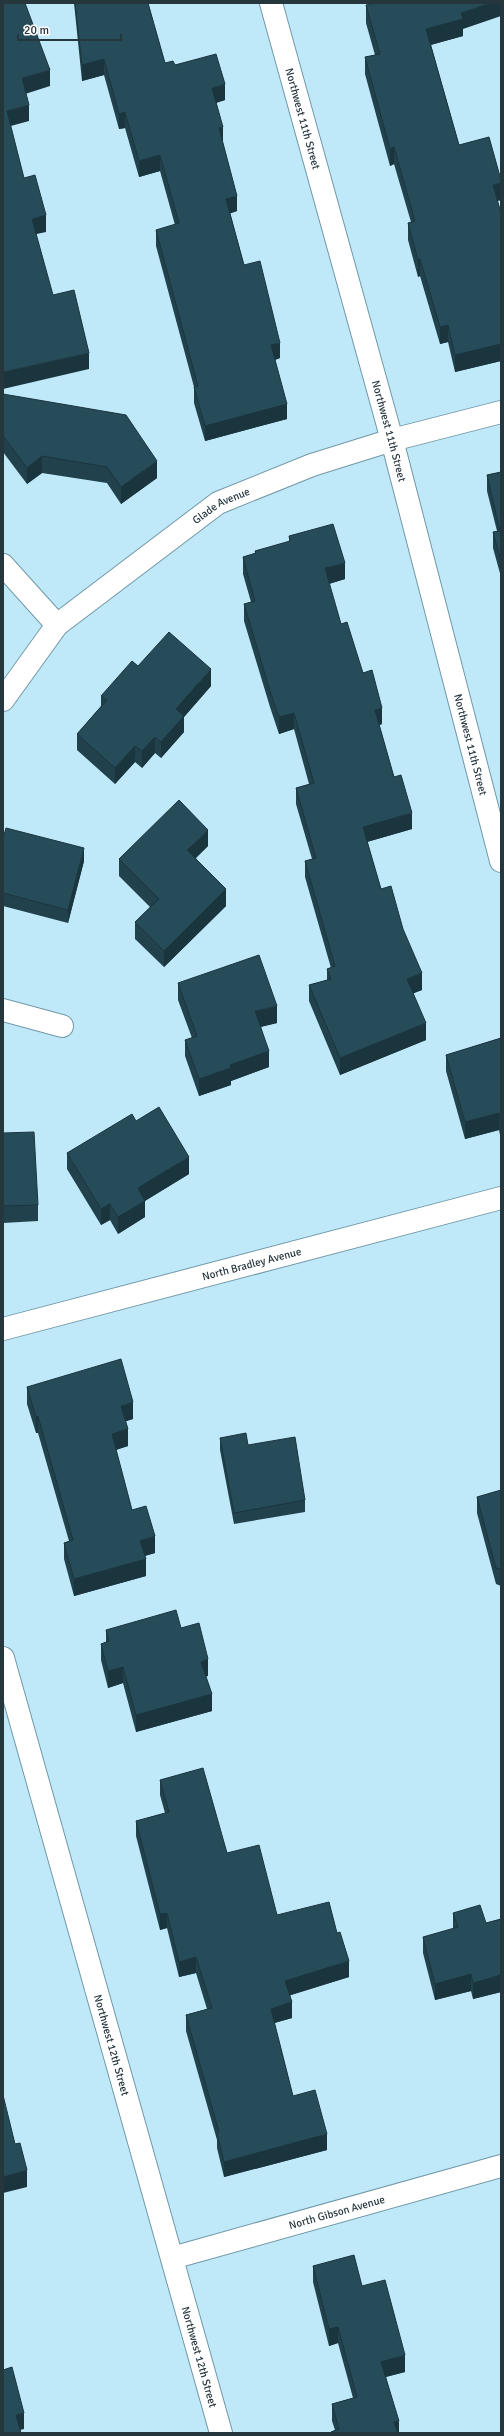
<svg xmlns="http://www.w3.org/2000/svg" width="504" height="2436" font-family="Signika,sans-serif">
	<style>
		.lines { fill: none; stroke-linecap: round; stroke-linejoin: round }
		.minor-casing { stroke: #7198a7; stroke-width: 24 }
		.minor { stroke: #fff; stroke-width: 22 }
		.wall { fill: #21414d }
		.shaded-wall { fill: #1b353f }
		.building { fill: #264c5a; stroke: #1b353f }
		.labels { text-anchor: middle; dominant-baseline: central; stroke-width: 4; stroke-linejoin: round; paint-order: stroke }
		.street-label { font-size: 11px; fill: #26363d; stroke: #fff }
	</style>
	<rect width="100%" height="100%" fill="#bfe9f9"/>
	<g class="lines">
		<defs>
			<g id="minor">
				<path id="s1" d="M271 3 392 440 501 861"/>
				<path d="M3 565 57 625"/>
				<path id="s2" d="M3 700 57 625 218 503 312 465 392 440 501 412"/>
				<path d="M3 1010 62 1026"/>
				<path id="s3" d="M3 1329 501 1198"/>
				<path id="s4" d="M3 1658 221 2433"/>
				<path id="s5" d="M172 2258 501 2166"/>
			</g>
		</defs>
		<use href="#minor" class="minor-casing"/>
		<use href="#minor" class="minor"/>
	</g>
	<path class="wall" d="M74 3H148L165 63 175 65 225 100 216 103 223 143 237 211 230 213 244 265 280 358 275 360 287 419 205 441 194 403V387L156 246V230L175 225 160 171 139 177 125 128 119 129 104 75 82 81Z
		M366 5 463 29V36L431 45 459 145 501 200 497 201 501 213V361L455 372 448 342 440 344 420 276 418 277 408 240V223L411 222 394 164 390 166 365 74V57L375 55 366 23Z
		M3 394 157 478 121 504 107 483 42 473 27 484 3 452Z
		M501 472V577L493 548V532L497 531 487 491V475Z
		M289 536 345 579 329 584 341 624 363 673 382 724 379 725 394 777 412 829 367 842 381 889 403 929 422 990 413 993 426 1040 340 1075 309 1001V985L327 980V969L331 968 305 877V861L312 859 296 804V788L309 784 294 729 279 734 270 707 244 621V604L251 602 243 574V557L255 554V551L289 542Z
		M138 666 211 686 184 717V732L161 758 155 753 142 768 135 762 115 784 77 750V734L101 706V696Z
		M3 838 84 861 68 923 3 906Z
		M208 846 196 858 226 906 164 967 135 939V922L150 907 119 876V859Z
		M178 983 277 1023 261 1027 269 1067 231 1081V1085L199 1096 185 1056V1040L192 1038 178 1000Z
		M501 1038V1140L499 1130 465 1139 446 1071V1055Z
		M136 1121 189 1174 145 1201V1217L118 1234 110 1220 101 1225 67 1169V1153Z
		M3 1133 38 1205V1221L3 1223Z
		M27 1387 133 1419 125 1421 128 1446 116 1450 132 1510 155 1553 145 1556 146 1576 74 1596 64 1559V1543L69 1541 38 1433H36L27 1404Z
		M220 1438 248 1445 305 1500V1512L234 1524 220 1450Z
		M501 1490V1586L496 1584 477 1513V1497Z
		M181 1628 208 1676H206L212 1711 136 1732 123 1683 108 1688 101 1660V1644L106 1642V1630Z
		M160 1780 227 1853 277 1915 349 1977 290 1995 292 2018 274 2023 293 2096 327 2150 224 2177 217 2148V2140L186 2031V2015L207 2009 196 1973 179 1977 167 1928 160 1930 136 1836V1821L165 1813 160 1795Z
		M453 1913 486 1923 501 1919V1992L473 1999 471 1991 435 2000 423 1953V1937L453 1929Z
		M313 2266 362 2286 405 2372 386 2377 399 2433H331V2432L335 2430 332 2421V2404L353 2398 338 2343 329 2346 313 2282Z"/>
	<path class="shaded-wall" d="M490 3H501V16L463 29V36L426 46V29L461 13Z
		M104 59V75L82 81V65Z
		M50 70V86L22 95V78Z
		M225 84V100L212 104V88Z
		M29 105V121L7 127V111Z
		M125 112V128L119 129V114Z
		M223 127V143L219 128Z
		M394 147V164L390 166V149Z
		M160 155V171L139 177V161Z
		M501 183V200L493 202V185Z
		M237 196V211L226 215V199Z
		M46 215V232L32 235V219Z
		M420 259V276L418 277V260Z
		M448 325V342L440 344V327Z
		M280 343V358L271 361V345Z
		M501 344V361L455 372V355Z
		M89 353V369L3 389V372Z
		M287 404V419L205 441V426Z
		M42 456V473L27 484V468Z
		M157 461V478L121 504V487Z
		M345 563V579L325 585V568Z
		M211 669V686L184 717V732L161 758V742L176 709Z
		M382 708V724L375 727V710Z
		M294 713V729L279 734V717Z
		M155 737V753L142 768V751Z
		M135 746V762L115 784V768Z
		M412 813V829L363 843V827Z
		M208 830V846L187 866V850Z
		M84 848V861L68 923V910Z
		M226 889V906L164 967V951Z
		M422 973V990L407 996V979Z
		M277 1006V1023L255 1028V1011Z
		M426 1023V1040L340 1075V1058Z
		M269 1051V1067L231 1081V1085L199 1096V1079L230 1065Z
		M499 1113V1130L465 1139V1122Z
		M189 1157V1174L138 1205V1188Z
		M145 1201V1217L118 1234V1217Z
		M110 1204V1220L101 1225V1209Z
		M133 1402V1419L121 1423V1406Z
		M38 1416V1433H36V1417Z
		M128 1429V1446L112 1451V1434Z
		M155 1536V1553L140 1557V1541Z
		M146 1559V1576L74 1596V1579Z
		M208 1659V1676L201 1678V1662Z
		M123 1667V1683L108 1688V1671Z
		M212 1694V1711L136 1732V1715Z
		M167 1913V1928L160 1930V1914Z
		M196 1957V1973L179 1977V1962Z
		M349 1961V1977L285 1997V1981Z
		M471 1974V1991L435 2000V1984Z
		M501 1975V1992L473 1999V1983Z
		M292 2002V2018L271 2024V2009Z
		M327 2134V2150L224 2177V2162Z
		M27 2170V2187L3 2193V2177Z
		M338 2327V2343L329 2346V2329Z
		M405 2355V2372L381 2378V2362Z
		M24 2413V2429L16 2431V2415Z
		M399 2421V2433H394V2422Z"/>
	<path class="building" d="M3 3H25L50 70 22 78 29 105 7 111 24 178 35 175 46 215 32 219 53 295 74 290 89 353 3 372Z
		M75 3H148L165 63 173 61 175 65 216 54 225 84 212 88 223 127 219 128 237 196 226 199 244 265 260 261 280 343 271 345 287 404 205 426 194 387 198 386 156 230 179 223 160 155 139 161 125 112 119 114 104 59 82 65Z
		M375 3H490L461 13 463 19 426 29 459 145 489 137 501 180V183L493 185 501 213V344L455 355 448 325 440 327 420 259 418 260 408 223 415 221 394 147 390 149 365 57 380 54 366 5Z
		M3 394 126 415 157 461 121 487 107 467 42 456 27 468 3 436Z
		M501 472V561L493 532 500 531 487 475Z
		M333 524 345 563 325 568 341 624 347 622 363 673 372 670 382 708 375 710 394 777 401 775 412 813 363 827 381 889 391 886 403 929 422 973 407 979 426 1023 340 1058 309 985 331 979 327 969 335 966 305 861 316 858 296 788 314 783 294 713 279 717 270 691 244 604 255 601 243 557 256 553 255 551 290 541 289 536Z
		M169 632 211 669 176 709 184 716 161 742 155 737 142 751 135 746 115 768 77 734 107 700 101 696 132 661 138 666Z
		M179 800 208 830 187 850 226 889 164 951 135 922 159 899 119 859Z
		M6 828 84 848 68 910 3 893V838Z
		M259 955 277 1006 255 1011 269 1051 230 1065 231 1068 199 1079 185 1040 197 1036 178 983Z
		M501 1038V1124L499 1113 465 1122 446 1055Z
		M159 1107 189 1157 138 1188 145 1201 118 1217 110 1204 101 1209 67 1153 132 1114 136 1121Z
		M34 1132 38 1205 3 1206V1133Z
		M121 1359 133 1402 121 1406 128 1429 112 1434 132 1510 146 1506 155 1536 140 1541 146 1559 74 1579 64 1543 73 1540 38 1416 36 1417 27 1387Z
		M246 1433 248 1445 295 1437 305 1500 234 1513 220 1438Z
		M501 1490V1569L496 1568 477 1497Z
		M176 1610 181 1628 199 1623 208 1659 201 1662 212 1694 136 1715 123 1667 108 1671 101 1644 109 1641 106 1630Z
		M203 1768 227 1853 259 1845 277 1915 329 1902 337 1933 340 1932 349 1961 285 1981 292 2002 271 2009 293 2096 315 2090 327 2134 224 2162 217 2133 219 2132 186 2015 212 2008 196 1957 179 1962 167 1913 160 1914 136 1821 169 1812 160 1780Z
		M480 1905 486 1923 501 1919V1975L473 1983 471 1974 435 1984 423 1937 458 1927 453 1913Z
		M3 2095 15 2144 20 2143 27 2170 3 2177Z
		M354 2255 362 2286 385 2280 405 2355 381 2362 399 2421 394 2422 398 2433H331V2432L339 2429 332 2404 357 2397 338 2327 329 2329 313 2266Z
		M12 2367 24 2413 16 2415 21 2433H3V2369V2370Z"/>
	<g class="labels">
		<g class="street-label">
			<text stroke="none"><textPath href="#s1" startOffset="120">Northwest 11th Street</textPath></text>
			<text stroke="none"><textPath href="#s1" startOffset="444">Northwest 11th Street</textPath></text>
			<text stroke="none"><textPath href="#s2" startOffset="296">Glade Avenue</textPath></text>
			<text stroke="none"><textPath href="#s1" startOffset="768">Northwest 11th Street</textPath></text>
			<text stroke="none"><textPath href="#s3" startOffset="257">North Bradley Avenue</textPath></text>
			<text stroke="none"><textPath href="#s4" startOffset="402">Northwest 12th Street</textPath></text>
			<text stroke="none"><textPath href="#s5" startOffset="171">North Gibson Avenue</textPath></text>
			<text stroke="none"><textPath href="#s4" startOffset="726">Northwest 12th Street</textPath></text>
		</g>
	</g>
	<rect width="504" height="2436" fill="none" stroke="#26363d" stroke-width="8"/>
	<path d="M18 34v6h103v-6" fill="none" stroke="#26363d" stroke-width="2"/>
	<text x="24" y="34" font-size="12" fill="#26363d" stroke="#ffffff" stroke-width="3" paint-order="stroke">20 m</text>
</svg>
